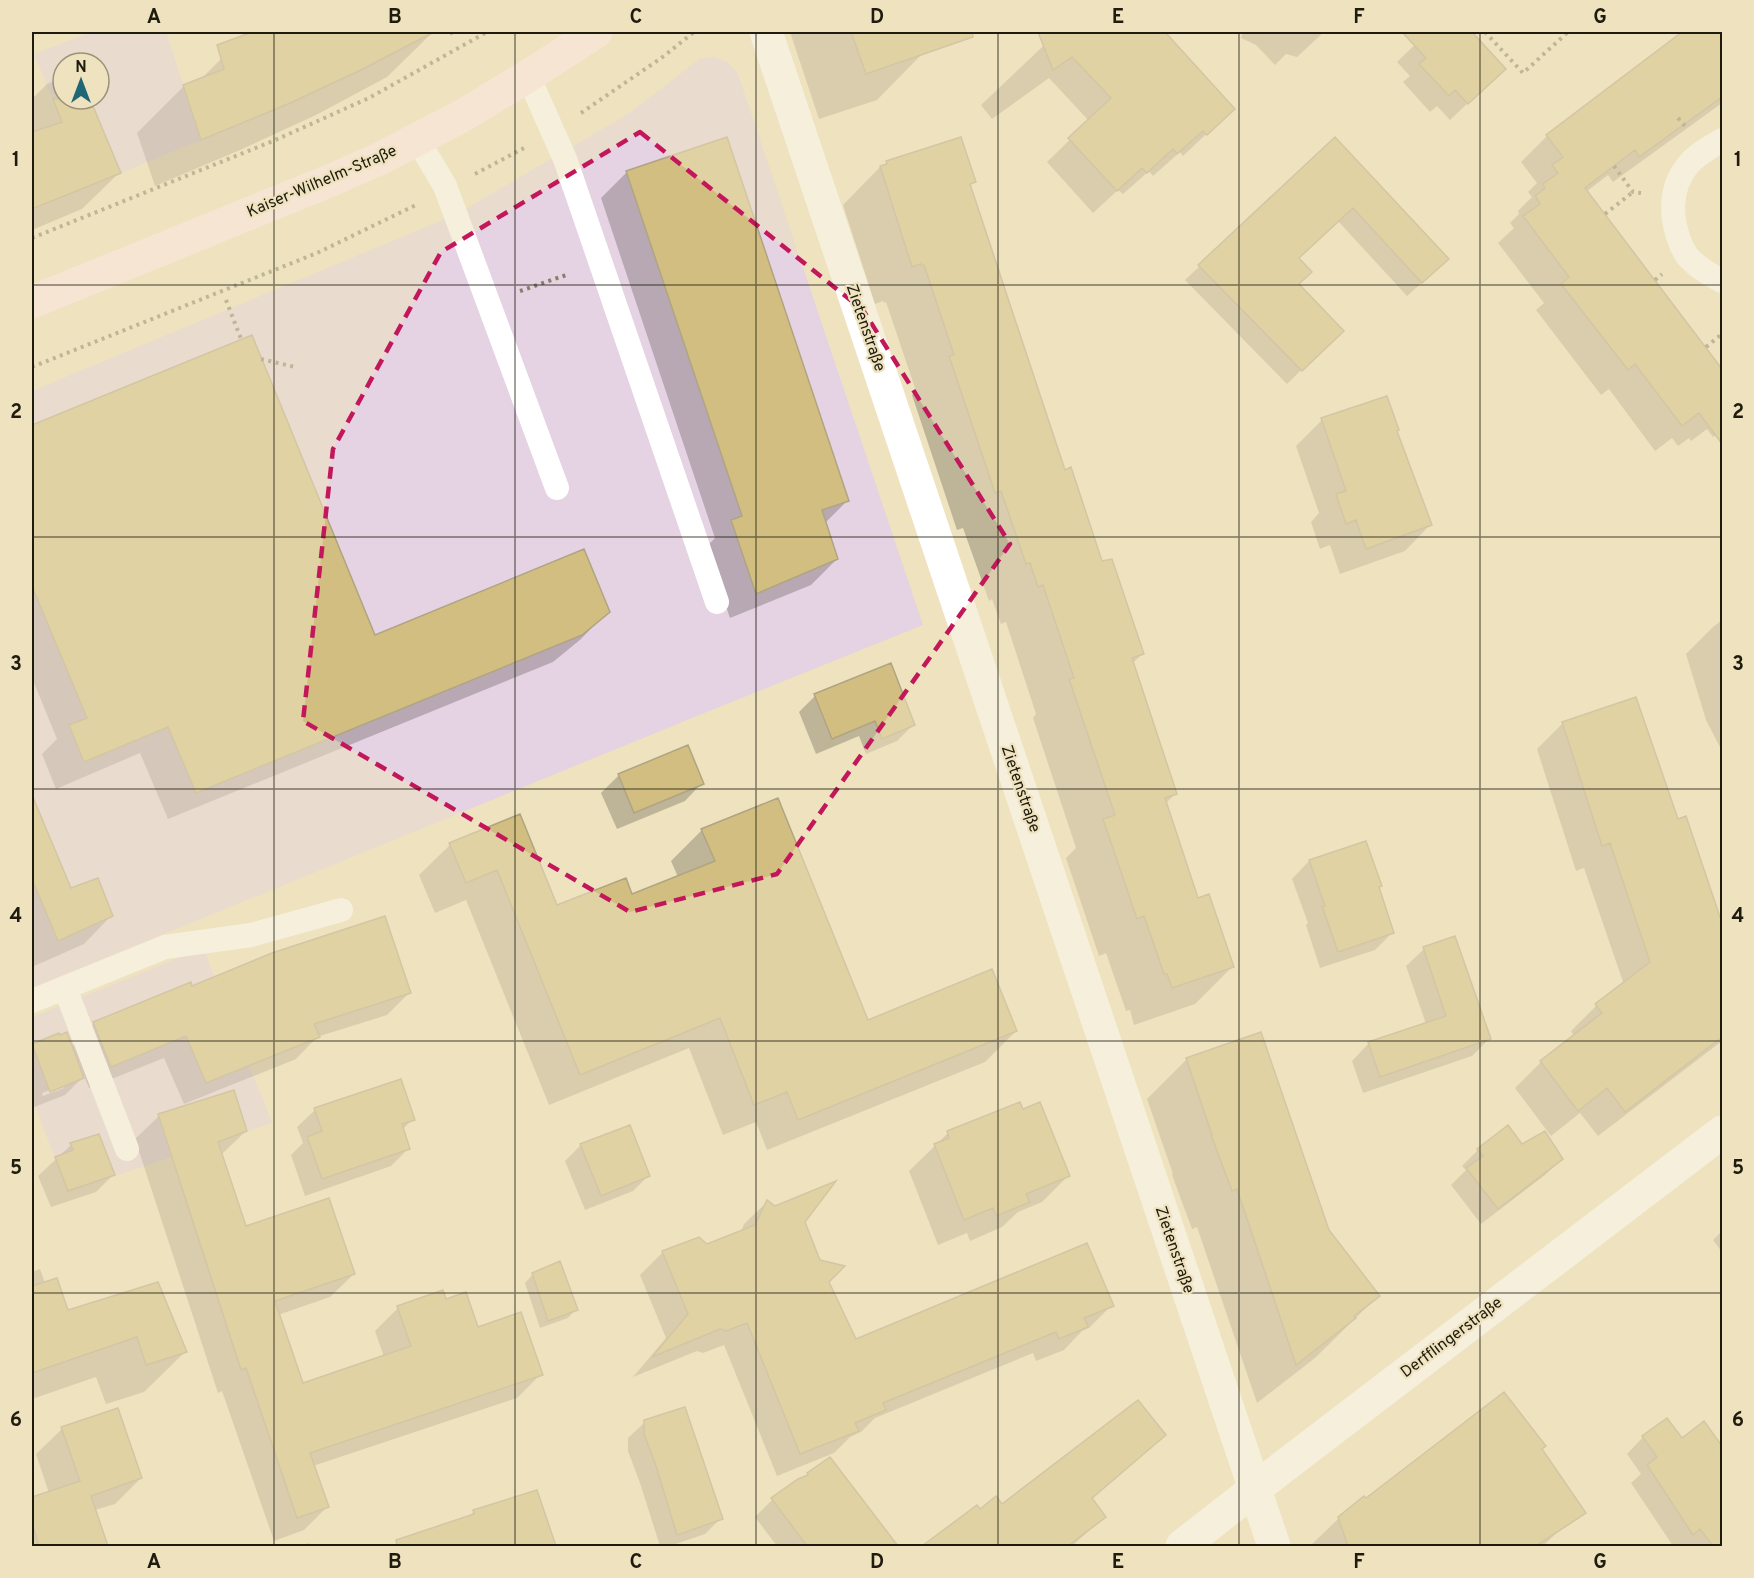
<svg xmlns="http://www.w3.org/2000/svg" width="1754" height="1578" font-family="Overpass,sans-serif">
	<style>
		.commercial { fill: #e5d2e2; fill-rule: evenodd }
		.shadow { fill: #0003; fill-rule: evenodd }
		.building { fill: #d1be80; stroke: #b0a583; stroke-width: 1.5 }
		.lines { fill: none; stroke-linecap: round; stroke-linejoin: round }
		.path { stroke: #877f67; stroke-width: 4; stroke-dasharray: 3 4.5; stroke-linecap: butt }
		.lane { stroke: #fff; stroke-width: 24 }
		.street { stroke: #fff; stroke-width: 33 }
		.secondary { stroke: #fee9ec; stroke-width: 33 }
		.marked { fill: none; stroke: #c2185b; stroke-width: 4.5; stroke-dasharray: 12 8; stroke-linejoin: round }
		.grid { fill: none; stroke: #1f1b0e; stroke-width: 1.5; stroke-opacity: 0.55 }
		.labels { text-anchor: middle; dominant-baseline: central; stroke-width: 4.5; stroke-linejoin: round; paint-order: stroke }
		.street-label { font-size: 16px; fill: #1f1b0e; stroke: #eee2bf }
		.neatline { fill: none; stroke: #1f1b0e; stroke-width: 2 }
		.grid-label { font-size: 20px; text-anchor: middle; font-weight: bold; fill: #1f1b0e }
	</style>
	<rect width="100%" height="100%" fill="#eee2bf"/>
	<path class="commercial" d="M91 32H166L201 140 89 186 34 54ZM63 63H99V99H63Z
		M713 57 728 62 738 74 923 625 692 718 32 988V391L457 214 628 114 701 58Z
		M203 948 272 1123 68 1192 32 1098V1017Z"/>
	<path class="shadow" d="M279 32H433L387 77 316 115 240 150 155 186 137 133 184 86 200 80 222 58Z
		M790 32H916L923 53 877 100 819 119Z
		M1058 32H1163L1233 109 1183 156 1180 152 1153 176 1149 171 1123 194 1118 190 1093 213 1047 162 1089 121 1049 78 992 119 981 105Z
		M1243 32H1324L1297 57 1286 54 1275 65 1256 45 1241 38Z
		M1428 32H1470L1504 69 1450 120 1437 106 1430 112 1403 82 1410 76 1397 62Z
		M1685 32H1722V103L1613 182 1608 175 1586 192 1722 372V430L1713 437 1707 429 1691 441 1689 438 1678 446 1672 438 1655 451 1609 389 1601 395 1536 310 1544 303 1498 243 1514 228 1510 223 1519 214 1518 211 1532 197 1528 192 1537 183 1521 162 1547 136Z
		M63 77V99H89L119 173 82 209 32 230V99L47 84Z
		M1335 139 1433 273 1407 296 1338 221 1298 259V284L1328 344 1287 384 1185 280Z
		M887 163 974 182 969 187 1064 471 1101 563 1142 654 1132 664 1176 793 1165 804 1197 900 1233 966 1195 1004 1134 1025 1130 1010 1126 1011 1106 953 1099 956 1066 858 1076 848 1033 718 1036 714 1006 622 1001 624 992 599 989 601 963 528 957 530 912 395 916 391 886 302 884 303 883 301 875 304 843 205 880 167Z
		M627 172 847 501 825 523 837 559 811 585 730 618 706 547 715 538 601 198Z
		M251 337 374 637 608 611 581 639 553 662 168 819 140 753 56 789 42 754 57 739 32 678V427Z
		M1322 420 1395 432 1430 525 1405 551 1340 574 1330 545 1320 549 1311 522 1319 513 1296 446Z
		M1722 620V751L1706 720 1686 654 1712 628Z
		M815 696 913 725 897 741 866 754 859 736 816 754 799 712Z
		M1563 723 1677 821 1686 818 1722 927V1041L1598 1136 1580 1113 1551 1136 1515 1088 1541 1062 1574 1036 1571 1031 1596 1006 1624 985 1584 868 1576 871 1537 749Z
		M619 775 702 783 685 801 617 829 601 793Z
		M39 816 70 890 111 916 84 944 32 967V819Z
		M519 816 556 907 631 896 678 877 671 861 702 830 868 1022 1016 1031 985 1062 767 1150 756 1122 723 1135 689 1048 549 1105 466 900 435 913 419 875 450 845Z
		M1365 843 1378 888 1393 932 1375 950 1320 968 1306 925 1308 923 1292 879 1309 861Z
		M1455 938 1489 1039 1472 1056 1363 1093 1352 1061 1369 1043 1426 1024 1406 966 1424 949Z
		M192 988 409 993 387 1015 317 1037 296 1059 184 1104 164 1058 89 1088 84 1076 65 1095 32 1108V1045L58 1035 71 1047 94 1023ZM64 1084V1088L43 1096 42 1093Z
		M1187 1059 1327 1231 1378 1296 1315 1358 1257 1403 1197 1227 1192 1229 1172 1175 1173 1174 1147 1099Z
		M400 1081 413 1119 402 1130 408 1149 391 1166 305 1196 291 1155 303 1143 297 1127 315 1110Z
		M159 1116 246 1131 222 1154 245 1228 354 1274 330 1297 278 1315 302 1384 384 1357 375 1331 398 1308 445 1301 477 1329 541 1374 517 1398 313 1466 327 1507 304 1530 274 1541 222 1391 218 1393 135 1139Z
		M948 1133 1068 1176 1042 1202 1018 1212 1002 1227 970 1241 967 1233 938 1245 909 1171Z
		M71 1145 113 1175 96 1192 51 1207 38 1176Z
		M581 1145 648 1176 633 1191 585 1210 565 1161Z
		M1522 1146 1561 1159 1545 1175 1481 1224 1451 1185 1466 1170 1462 1166 1478 1150Z
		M767 1202 803 1222 827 1282 856 1341 1112 1305 1089 1328 1082 1331 1064 1350 1036 1361 1033 1353 875 1418 861 1432 850 1437 834 1453 777 1476 724 1345 703 1353 697 1351 633 1377 666 1338 640 1275 663 1252 707 1245 741 1232 744 1224Z
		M1722 1231V1252L1713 1240Z
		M40 1269 45 1283 67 1312 185 1352 144 1392 106 1404 96 1377 32 1399V1272Z
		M533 1274 576 1309 568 1318 540 1328 525 1283Z
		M645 1422 721 1518 705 1534 670 1546H660L640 1483 628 1451V1438Z
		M1703 1423 1722 1449V1546H1673L1631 1483 1641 1474 1627 1454 1643 1437 1682 1440Z
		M62 1429 141 1478 115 1504 95 1510 107 1546H32V1499L49 1493 36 1454Z
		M1164 1434 1143 1455 1091 1500 1104 1517 1072 1546H924L976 1507 980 1511 1002 1506Z
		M1540 1449 1581 1509 1543 1546H1310L1339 1518 1365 1500Z
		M830 1459 896 1546H777L755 1517 772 1500Z
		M536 1492 555 1546H430L474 1512Z
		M309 1543 310 1546H299Z"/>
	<path class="building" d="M252 32H434L361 70 288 104 201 140 183 85 224 69 217 45Z
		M851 32H972L973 37 866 74Z
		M1038 32H1165L1235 109 1207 135 1203 131 1177 154 1173 149 1147 173 1142 168 1117 191 1068 138 1111 98 1072 57 1053 70Z
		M1402 32H1472L1506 69 1468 104 1455 90 1449 96 1419 64 1426 58Z
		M1682 32H1722V97L1639 157 1635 150 1585 188 1722 369V444L1699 413 1682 426 1635 364 1628 370 1561 284 1569 277 1523 216 1540 204 1535 196 1545 188 1543 184 1558 173 1552 165 1563 157 1546 135Z
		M53 99H90L121 173 32 209V132L62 122Z
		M727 137 849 501 822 510 838 559 756 594 731 520 742 516 626 171Z
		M961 137 976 182 970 184 1065 470 1071 467 1102 561 1112 559 1144 654 1132 658 1177 794 1165 798 1198 898 1209 894 1234 967 1172 988 1167 974H1164L1144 916 1137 919 1103 819 1115 815 1069 679 1074 678 1043 585 1038 587 1030 563 1026 564 1001 491 995 493 949 356 954 355 924 265 922 266 921 264 912 267 880 166 887 164 886 161Z
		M1335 137 1449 259 1422 283 1353 208 1299 258 1312 272 1299 284 1344 331 1302 371 1198 265Z
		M252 335 375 635 584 549 610 612 582 635 196 793 168 727 84 762 69 725 87 718 32 586V425Z
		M1387 396 1399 430 1397 431 1432 525 1366 549 1356 520 1346 524 1336 494 1346 491 1321 418Z
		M891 663 915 725 882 739 875 721 832 739 814 694Z
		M1636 697 1678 819 1686 816 1722 923V1037L1625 1112 1607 1088 1578 1111 1540 1061 1602 1013 1595 1004 1650 962 1610 843 1602 846 1562 722Z
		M688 745 704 784 634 813 618 774Z
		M32 795 71 888 98 878 113 916 58 941 32 879Z
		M778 798 868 1020 992 969 1017 1031 798 1120 787 1092 754 1105 720 1018 580 1075 497 870 466 883 449 843 520 814 557 905 626 878 632 894 715 861 701 829Z
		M1366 841 1382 886 1379 887 1394 933 1338 952 1322 906H1325L1309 860Z
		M385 916 411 993 314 1024 320 1037 206 1083 186 1036 111 1067 93 1022 191 982 192 986 272 953Z
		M1455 936 1491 1039 1380 1077 1368 1042 1446 1016 1423 947Z
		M67 1032 84 1078 50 1092 32 1044 59 1033 60 1035Z
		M1261 1032 1329 1230 1380 1296 1354 1316 1356 1318 1296 1365 1237 1189 1232 1191 1211 1135H1212L1186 1058Z
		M401 1079 415 1120 402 1124 410 1149 322 1179 307 1137 322 1131 314 1108Z
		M234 1090 247 1131 218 1142 246 1226 329 1198 355 1274 275 1301 303 1383 411 1346 397 1306 443 1290 446 1299 466 1292 478 1327 521 1312 543 1375 310 1453 329 1507 297 1518 246 1368 241 1370 158 1114Z
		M1020 1102 1023 1109 1040 1102 1070 1176 1026 1194 1030 1202 996 1216 993 1208 964 1220 934 1144 949 1138 947 1131Z
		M630 1125 650 1176 601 1196 580 1144Z
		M1508 1125 1522 1144 1545 1131 1563 1159 1498 1209 1466 1168 1483 1156 1477 1149Z
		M99 1134 115 1175 68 1191 55 1157 73 1150 70 1143Z
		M836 1181 805 1222 820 1260 845 1266 829 1282 856 1339 1087 1243 1114 1306 1084 1318 1088 1327 1059 1339 1056 1332 883 1403 886 1410 855 1423 859 1431 800 1454 747 1323 726 1331 720 1329 652 1357 688 1314 662 1251 699 1237 707 1244 755 1225 767 1200 775 1206Z
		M560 1261 578 1310 548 1321 532 1273Z
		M57 1278 68 1310 158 1282 187 1352 146 1365 137 1337 32 1373V1286Z
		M1504 1392 1546 1446 1542 1449 1586 1513 1536 1546H1348L1338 1517 1364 1496 1366 1498Z
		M1138 1400 1166 1435 1092 1498 1106 1517 1068 1546H922L977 1505 980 1509 996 1496 1002 1504Z
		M685 1407 723 1519 677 1535 656 1466 644 1434V1420Z
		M118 1408 142 1478 91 1496 108 1546H39L32 1523V1497L80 1481 61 1427Z
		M1667 1418 1682 1438 1704 1421 1722 1446V1546H1713L1700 1529 1693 1535 1647 1465 1657 1457 1642 1436Z
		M830 1457 898 1546H807L771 1498 798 1479 808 1475 807 1473Z
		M537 1490 556 1546H397L396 1540 474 1514 473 1510Z"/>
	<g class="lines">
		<path class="path" d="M451 32 453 35
			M1485 32 1523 73 1568 32
			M581 113 664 56 694 32
			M1678 118 1685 126
			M1614 166 1633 192 1641 193
			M475 174 524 148
			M1605 214 1633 192
			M32 238 273 141 369 98 487 32
			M1655 280 1662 274
			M520 291 569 274
			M226 300 241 339
			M1706 347 1722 334
			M261 359 295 367
			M32 367 317 253 418 204"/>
		<path class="lane" d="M528 76 565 159 717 602
			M417 139 445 186 557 488
			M1722 140C1710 147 1697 154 1688 165 1669 188 1670 218 1681 245 1683 249 1685 253 1688 257 1697 267 1710 275 1722 281
			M65 988 127 1149
			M32 1001 165 947 251 935 341 910"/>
		<path class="street" d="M766 32 1274 1546
			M1182 1546 1283 1467 1722 1132"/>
		<path class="secondary" d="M32 302 329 181 379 159 462 116 528 76 596 32"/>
	</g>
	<path d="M0 0H1754V1578H0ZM640 132 863 310 1010 544 777 874 630 912 303 721 333 449 441 252Z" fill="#eee2bf" fill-opacity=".55" fill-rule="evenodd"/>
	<path class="marked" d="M640 132 863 310 1010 544 777 874 630 912 303 721 333 449 441 252Z"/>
	<path class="grid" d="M274 32V1546M515 32V1546M756 32V1546M998 32V1546M1239 32V1546M1480 32V1546M32 285H1722M32 537H1722M32 789H1722M32 1041H1722M32 1293H1722"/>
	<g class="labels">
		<g class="street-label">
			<text transform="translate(322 182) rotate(-23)">Kaiser-Wilhelm-Straße</text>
			<text transform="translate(865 328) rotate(71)">Zietenstraße</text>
			<text transform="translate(1020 789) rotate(71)">Zietenstraße</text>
			<text transform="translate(1174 1250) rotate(71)">Zietenstraße</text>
			<text transform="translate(1452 1338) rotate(-37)">Derfflingerstraße</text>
		</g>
	</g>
	<rect width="1754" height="1578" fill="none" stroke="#eee2bf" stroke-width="66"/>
	<g transform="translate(81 81)"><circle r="28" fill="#eee2bf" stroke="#9b9278" stroke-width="1.5"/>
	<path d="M0-4.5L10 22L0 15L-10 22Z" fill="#206776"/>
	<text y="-9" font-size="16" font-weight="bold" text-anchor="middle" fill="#1f1b0e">N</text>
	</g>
	<rect x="33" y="33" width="1688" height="1512" class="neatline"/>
	<g class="grid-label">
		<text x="154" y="23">A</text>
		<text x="395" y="23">B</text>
		<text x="636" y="23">C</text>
		<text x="877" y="23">D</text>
		<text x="1118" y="23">E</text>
		<text x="1359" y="23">F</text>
		<text x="1600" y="23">G</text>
		<text x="16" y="166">1</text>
		<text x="1738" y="166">1</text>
		<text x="16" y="418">2</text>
		<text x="1738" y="418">2</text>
		<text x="16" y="670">3</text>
		<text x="1738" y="670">3</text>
		<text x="16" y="922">4</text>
		<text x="1738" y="922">4</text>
		<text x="16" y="1174">5</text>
		<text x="1738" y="1174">5</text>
		<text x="16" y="1426">6</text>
		<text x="1738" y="1426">6</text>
		<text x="154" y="1568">A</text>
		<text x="395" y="1568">B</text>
		<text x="636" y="1568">C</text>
		<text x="877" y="1568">D</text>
		<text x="1118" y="1568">E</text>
		<text x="1359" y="1568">F</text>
		<text x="1600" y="1568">G</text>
	</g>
</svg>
